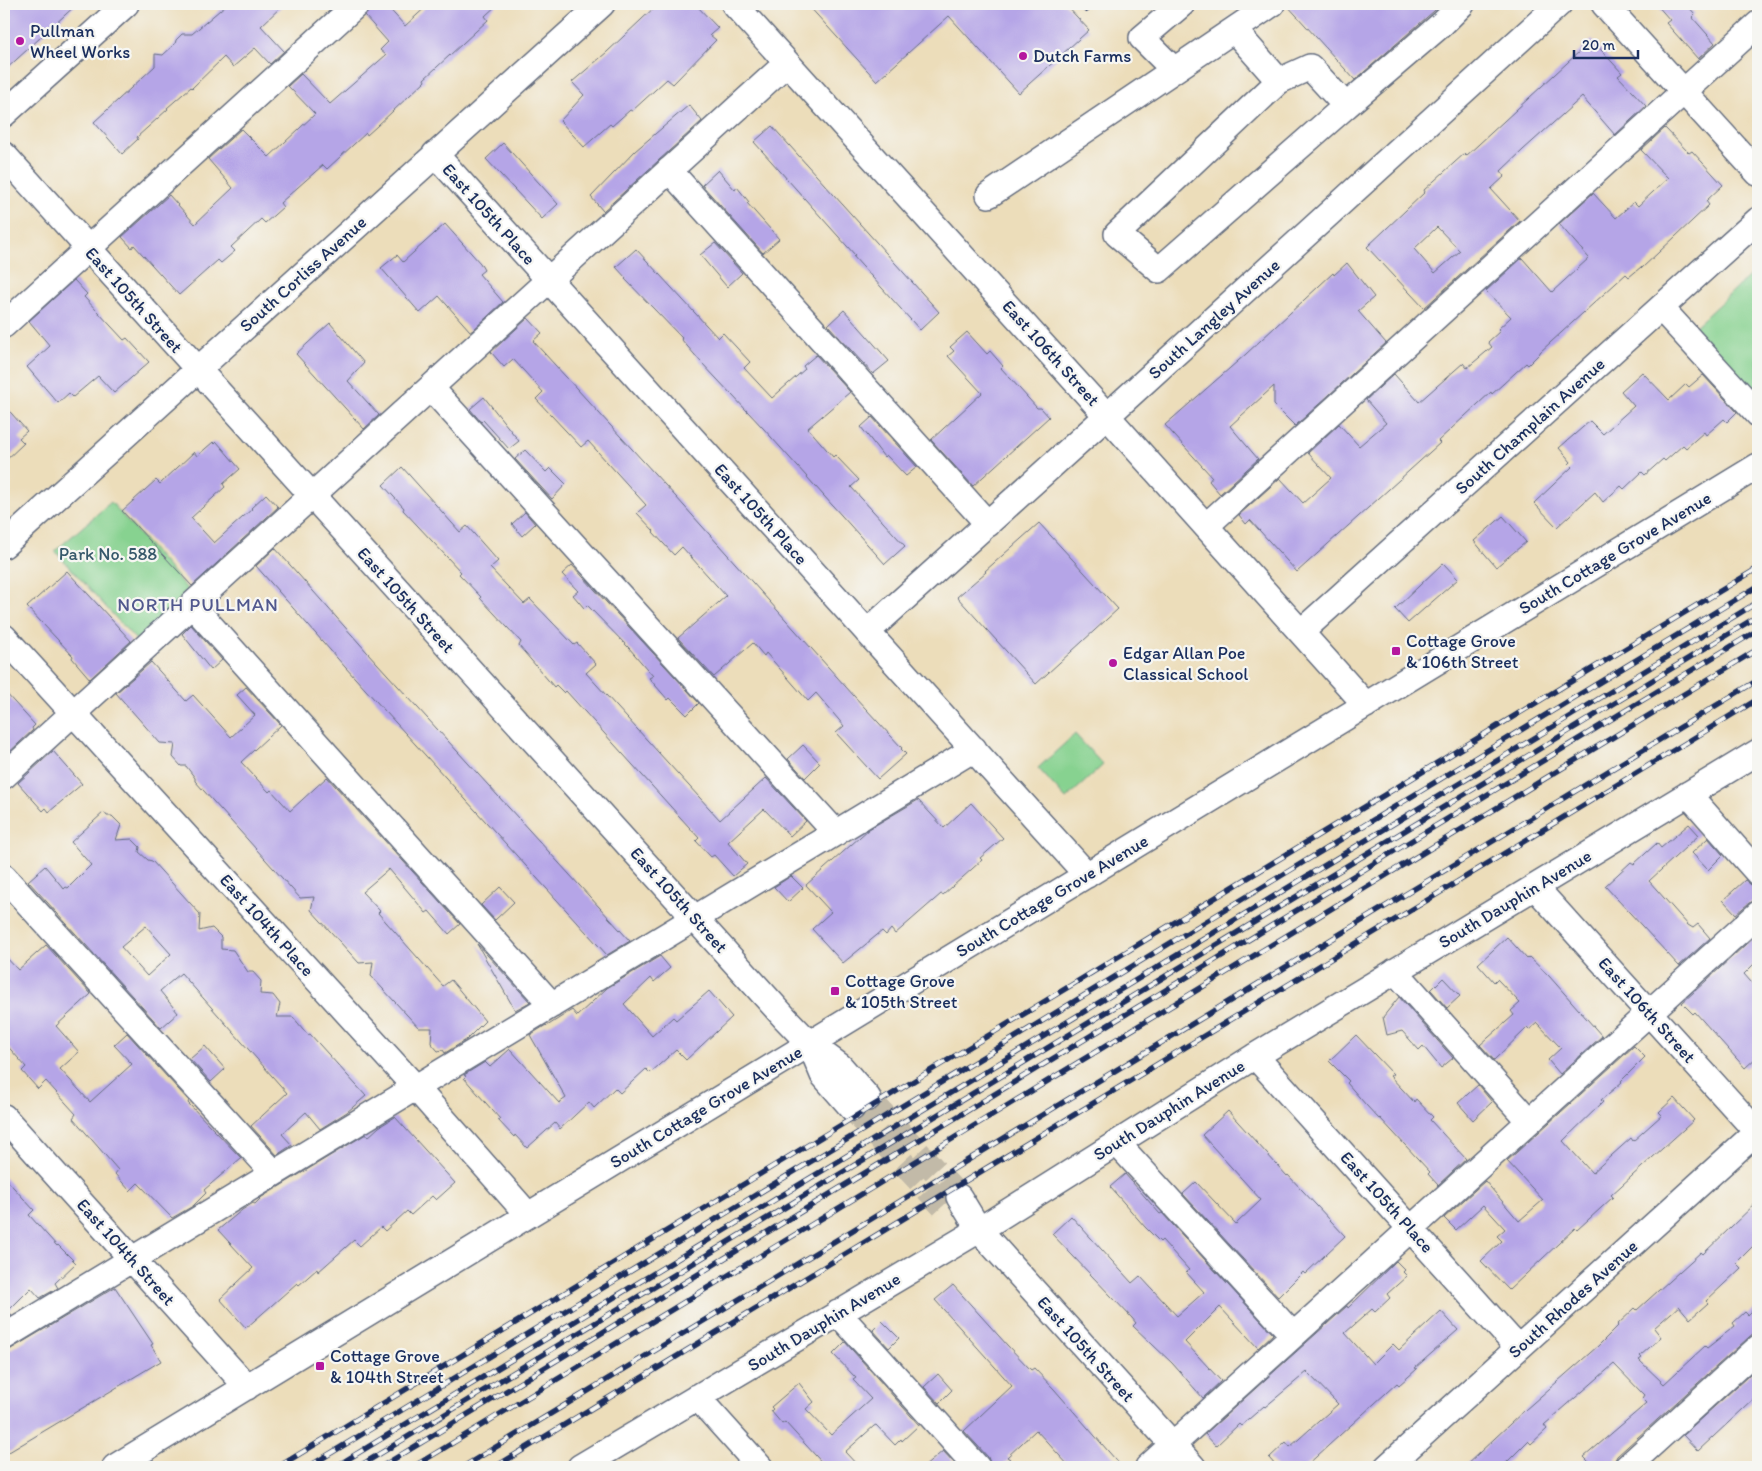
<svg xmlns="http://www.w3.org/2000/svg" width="1762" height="1471" font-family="Itim,sans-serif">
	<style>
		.green { fill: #87d290; stroke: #518077 }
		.building { fill: #b5a5e7; fill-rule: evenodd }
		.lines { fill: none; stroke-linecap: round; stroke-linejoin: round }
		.minor-tunnel { stroke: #c2baa8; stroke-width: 25; stroke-dasharray: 25 12; stroke-linecap: butt }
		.minor-casing { stroke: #646c7e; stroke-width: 28 }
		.minor { stroke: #fff; stroke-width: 25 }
		.rail-casing { stroke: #1b2f5e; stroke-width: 5.5 }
		.rail { stroke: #f6f6f2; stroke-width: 4; stroke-dasharray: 11; stroke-linecap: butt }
		.poi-dot { fill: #b5179e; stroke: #f6f6f2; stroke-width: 2 }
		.labels { text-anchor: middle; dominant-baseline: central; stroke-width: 4.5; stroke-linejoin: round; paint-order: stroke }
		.poi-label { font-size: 18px; fill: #1b2f5e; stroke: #f6f6f2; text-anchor: start }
		.street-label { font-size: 18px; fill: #1b2f5e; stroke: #f6f6f2 }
		.park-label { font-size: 18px; fill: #36586a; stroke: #f6f6f2 }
		.neighbourhood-label { font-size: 19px; letter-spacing: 1px; fill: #51588e; stroke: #f6f6f2 }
	</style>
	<rect width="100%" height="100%" fill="#f6f6f2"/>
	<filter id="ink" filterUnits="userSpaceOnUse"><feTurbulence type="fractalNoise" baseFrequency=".02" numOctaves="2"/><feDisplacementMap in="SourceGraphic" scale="10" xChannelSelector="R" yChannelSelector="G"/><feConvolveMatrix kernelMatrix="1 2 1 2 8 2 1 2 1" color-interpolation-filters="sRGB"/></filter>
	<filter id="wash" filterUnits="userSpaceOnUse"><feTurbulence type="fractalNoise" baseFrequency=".0096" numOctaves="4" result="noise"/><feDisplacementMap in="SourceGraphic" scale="20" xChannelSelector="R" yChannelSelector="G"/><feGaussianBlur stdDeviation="1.12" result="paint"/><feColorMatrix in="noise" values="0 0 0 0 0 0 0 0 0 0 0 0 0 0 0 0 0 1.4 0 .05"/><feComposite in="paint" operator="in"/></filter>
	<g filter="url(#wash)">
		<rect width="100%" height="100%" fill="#ecddba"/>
		<path class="green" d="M1758 268V403L1692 329Z
			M111 502 189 591 136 640 55 551Z
			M1075 734 1103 765 1066 799 1038 768Z"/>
		<g id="blocks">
			<path class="building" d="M4 4H77L4 71Z
				M227 4H284L261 26 284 51 270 64 255 48 233 67 224 57 192 88 191 87 167 108 168 109 137 137 138 139 122 154 94 122 155 66V54L163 55 175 44 176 40 182 34H192Z
				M371 4H385L405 26 429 4H498L485 16 488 20 424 79 425 81 377 126 367 135 366 133 327 169 323 165 280 203 283 207 265 223 261 219 231 247 235 251 221 263 218 260 179 295 134 245 132 248 122 237 169 195 195 224 233 188 208 159 241 129 269 157 315 114 288 86 301 74 330 104 386 55 380 50 388 42 365 16 370 9Z
				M658 4H695L718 28 710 35 716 40 673 84 667 79 632 111 630 110 612 126 610 124 584 147 560 121 584 95 572 82 607 52Z
				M807 4H1065L1089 30 1019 93 949 16 877 81Z
				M1286 4H1442L1355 80Z
				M1656 4H1686L1695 14 1692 17 1715 43 1698 59 1666 23 1670 20Z
				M1592 40 1622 73 1618 76 1646 106 1615 135 1582 97 1523 150 1501 171 1505 176 1491 189 1520 221 1424 308 1367 247 1425 192 1424 190 1464 154 1466 156ZM1437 227 1460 251 1435 273 1414 249Z
				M689 105 702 121 603 211 591 197 635 151Z
				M772 126 939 312 920 330 853 256 855 255 754 142Z
				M1665 128 1689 153 1692 151 1723 185 1706 201 1709 205 1642 268 1641 267 1629 277 1626 274 1540 352V353L1528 365 1526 363 1492 394 1491 392 1438 441 1440 443 1297 572 1250 520 1246 524 1239 515 1280 478 1303 503 1331 478 1308 453 1339 424 1359 446 1386 423 1366 400 1394 374 1419 402 1463 363 1467 368 1492 347 1488 342 1500 331 1498 329 1511 317 1486 291 1522 258 1552 292 1589 258 1559 224 1593 193 1616 218 1634 202 1638 206 1668 178 1641 150Z
				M503 143 558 204 542 219 486 159Z
				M718 170 735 190 737 187 749 202 747 203 779 239 763 253 702 185Z
				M445 224 480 263 484 270 479 274 503 302 472 331H470L439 296 420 313 381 268 397 255 403 262Z
				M715 243 742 273 727 287 700 255Z
				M636 249 718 338 723 333 750 362 744 368 772 398 805 369 803 366 816 355 850 392 808 428 833 457 835 455 859 480 851 487 905 546 885 564 763 428 701 362 681 339 682 338 625 279 626 278 616 267Z
				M1347 263 1374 297 1358 311 1386 343 1295 426 1274 405V386L1230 426 1258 459 1220 494 1209 481 1212 477 1165 425 1246 354 1333 273 1334 275Z
				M74 280 87 294 84 297 124 340 127 338 149 362 114 393 98 376 73 397 69 393 58 403 27 367 50 346 29 321Z
				M844 310 889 361 873 374 828 325Z
				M528 318 542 333 533 341 676 497 854 696 902 748 901 749 906 754 878 779 836 733 844 726 816 693 808 701 766 653 764 656 753 643 714 677 678 638 726 596 682 547 674 555 653 532 654 531 637 513 646 505 588 441 581 447 536 399 543 392 513 359 504 367 491 352Z
				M330 323 364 363 348 381 379 415 364 429 296 354Z
				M967 332 987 354 990 351 1003 366 1001 368 1037 408H1041L1049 417 973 486 931 440 982 393 948 356 954 351 950 347Z
				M1642 372 1669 400 1686 384 1689 387 1703 375 1737 412 1727 422 1724 419 1706 435 1704 432 1686 448 1683 445 1665 461 1663 459 1645 475 1642 472 1624 489 1621 486 1603 502 1595 492 1557 527 1534 503 1572 467 1569 464 1571 462 1559 448 1590 421 1603 434 1634 406 1621 391Z
				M484 397 519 441 509 449 483 420 481 422 470 409Z
				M4 405 27 431 19 438 24 443 4 462Z
				M872 417 917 467 906 476 886 455 884 457 861 427Z
				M213 442 215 444 217 442 240 469 223 484 225 487 191 518 214 543 252 509 251 508 266 494 278 507 192 586 122 511 156 480 160 484 194 452 197 456Z
				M525 450 546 472 550 468 566 484 552 499 515 459Z
				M402 467 460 532 467 526 498 561 490 568 524 604 530 599 574 645 577 643 596 664 586 673 720 820 766 778 806 821 790 836 764 809 728 842 747 864 733 876 714 855 711 857 696 841 699 838 566 691 564 693 556 685 554 687 519 646 521 642 480 598 481 597 459 574 461 572 403 510 404 508 383 485Z
				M525 512 535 524 522 536 512 524Z
				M1503 516 1526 542 1496 567 1474 541Z
				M1039 523 1118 609 1036 684 957 597 986 572 985 571Z
				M275 548 367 652 630 941 607 955 345 667 256 566Z
				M1443 563 1458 579 1408 623 1395 609Z
				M572 565 699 703 687 715 670 698 668 700 649 678 653 676 629 648 587 605 584 608 573 595 578 591 562 574Z
				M67 571 131 641 90 679 72 658 73 656 27 607Z
				M191 625 222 660 211 670 182 634Z
				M151 662 186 701 193 695 231 737 255 715 237 695 246 687 281 725 241 762 269 792 271 790 290 811 327 777 460 924 449 934 429 911 426 913 389 869 362 892 380 911 378 913 443 986 451 980 485 1021 466 1040 445 1053 443 1050 438 1051 431 1043 432 1028H419L371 976 373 962 359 963 311 910 314 897 300 898 195 781V778L186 766H181L173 757 175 744 160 743 116 693Z
				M4 691 35 725 32 728 33 730 4 757Z
				M803 745 820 763 805 778 788 759Z
				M53 751 82 784 49 812 46 808 43 811 18 783Z
				M918 800 944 828 971 803 1003 838 980 858 982 860 943 895 941 894 895 934 891 929 886 935 882 931 843 963 812 929 831 912 806 885 869 829Z
				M104 812 107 816H112L121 825 116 840 132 839 140 847 139 852 148 860 152 861 200 914 199 931 212 928 221 937V949L233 950 248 972H253L261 981 260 994 273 995 280 1004 277 1017H293L308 1035 310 1034 366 1096 347 1112 320 1129 306 1112 282 1134 292 1145 277 1155 251 1126 287 1093 181 973 160 991 178 1013 161 1028 28 881 45 866 64 889 66 887 68 888 91 865 71 842ZM146 926 171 954 147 976 121 947Z
				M1689 824 1699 835 1649 881 1688 925 1693 928 1698 924 1710 938 1679 966 1605 886 1631 862 1634 864 1657 843 1661 848Z
				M1708 838 1723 855 1708 870 1692 853Z
				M791 876 803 888 788 902 774 887Z
				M1745 880 1753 886 1758 887V900L1749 903 1736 914 1723 900Z
				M500 887 514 902 495 920 481 905Z
				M1758 933V960L1744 974 1758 990V1056L1745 1068 1695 1012 1693 1014 1682 1003Z
				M1507 937 1527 959 1529 957 1549 976 1602 1036 1560 1074 1548 1060 1561 1048 1537 1023 1529 1030 1527 1028 1494 1060 1480 1045 1514 1015 1511 1011 1520 1003 1497 979 1494 982 1478 964Z
				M477 944 530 1002 515 1010Z
				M46 945 91 994 56 1026 79 1052 60 1069 90 1102 132 1064 114 1045 127 1033 189 1101 188 1103 241 1158 204 1190 206 1193 193 1206 172 1218 138 1183 130 1191 115 1174 118 1170 73 1118 76 1114 46 1081 38 1089 22 1071 26 1067 4 1042V955L18 970Z
				M660 956 670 968 654 982 651 978 624 1004 652 1036 673 1017 676 1020 709 991 732 1017 686 1060 676 1050 650 1073 646 1069 620 1093 615 1088 594 1108 589 1102 560 1129 555 1123 527 1148 515 1135 514 1137 498 1120 500 1119 464 1078 466 1076 464 1075 485 1062 490 1067 510 1049 559 1103 566 1098 530 1035 546 1025 547 1026 572 1010 577 1016 607 988Z
				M1443 978 1460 996 1447 1008 1431 990Z
				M1399 997 1453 1058 1441 1068 1423 1046 1419 1050 1402 1031 1387 1035 1383 1017Z
				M1356 1035 1393 1074 1390 1076 1414 1102 1416 1099 1433 1117 1430 1120 1466 1159 1438 1185 1428 1174 1430 1172 1380 1118 1379 1119 1366 1105 1347 1083 1349 1081 1329 1061Z
				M205 1046 225 1069 211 1082 190 1059Z
				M1634 1046 1645 1057 1621 1081 1622 1082 1601 1100 1603 1102 1563 1141 1592 1173 1631 1138 1633 1141 1662 1115 1659 1112 1674 1098 1694 1120 1611 1195 1613 1197 1577 1230 1575 1228 1509 1290 1481 1261 1502 1241 1497 1236 1505 1229 1483 1205 1456 1230 1444 1218 1485 1181 1519 1221 1543 1200 1507 1161Z
				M1478 1085 1492 1102 1473 1120 1458 1103Z
				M1228 1111 1287 1176 1288 1175 1345 1236 1305 1274 1303 1272 1278 1297 1183 1194 1196 1182 1236 1224 1261 1200 1202 1135Z
				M395 1117 455 1183 436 1200 432 1196 411 1215 407 1211 385 1231 381 1227 360 1246 354 1240 318 1272 317 1269 299 1285 297 1283 246 1328 220 1299 253 1268 218 1230 242 1210 253 1203 255 1204 262 1197 366 1134 368 1137 379 1127Z
				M1125 1174 1160 1214 1162 1213 1273 1334 1258 1348 1220 1307 1185 1342 1221 1381 1203 1398 1172 1363 1133 1326 1136 1323 1132 1318 1052 1234 1071 1216 1132 1283 1140 1276 1177 1316 1204 1292 1186 1272 1189 1270 1162 1240 1160 1242 1145 1227 1110 1187Z
				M4 1177 34 1210 29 1215 57 1246 58 1245 76 1263 55 1283 58 1288 40 1298 31 1288 8 1311 12 1315 4 1320Z
				M1758 1201V1241L1736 1263 1741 1268 1706 1301 1708 1303 1690 1319 1679 1306 1654 1328 1661 1337 1640 1356 1642 1358 1639 1360 1664 1384 1705 1346 1707 1348 1735 1326 1733 1323 1745 1312 1748 1315 1758 1305V1329L1617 1456 1614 1462 1613 1467H1594L1584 1457 1647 1403 1642 1398 1644 1395 1614 1364 1544 1425 1547 1429 1531 1444 1528 1441 1502 1467H1464L1525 1410 1598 1346 1618 1326 1617 1325 1635 1308 1637 1310 1701 1252 1703 1254Z
				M1396 1261 1405 1270 1403 1272 1407 1276 1387 1294 1390 1298 1375 1312 1372 1309 1345 1333 1373 1364 1393 1344 1399 1350 1441 1311 1458 1330 1415 1368 1417 1369 1399 1385 1397 1383 1305 1467H1277L1269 1458 1286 1442 1290 1447 1338 1404 1307 1372 1265 1407 1264 1406 1241 1426 1239 1424 1216 1446 1205 1434 1347 1306 1348 1308Z
				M953 1285 1007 1345 1031 1370 1034 1368 1054 1389 1122 1467H1070L1036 1430 1007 1457 1010 1459 1001 1467H991L988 1457 964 1431 1012 1386 935 1300Z
				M115 1287 153 1344 151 1345 161 1361 4 1455V1351L11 1349Z
				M882 1321 899 1338 889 1348 873 1330Z
				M845 1342 919 1425 902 1441 901 1439 895 1445 876 1425 874 1426 845 1452 859 1467H826L785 1422 782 1424 771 1411 773 1409 771 1407 799 1383 814 1402 806 1409 831 1435 871 1399 853 1380 856 1378 833 1354Z
				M1758 1367V1395L1698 1451 1683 1435Z
				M938 1374 952 1390 939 1403 924 1387Z
				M943 1451 956 1465 954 1467H924Z"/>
		</g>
	</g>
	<g filter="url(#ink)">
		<use href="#blocks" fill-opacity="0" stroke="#646c7e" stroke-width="1"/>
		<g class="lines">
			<path class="minor-tunnel" d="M868 1098 959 1197
				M852 1108 943 1206"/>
			<defs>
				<path id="minor" d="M734 4 1107 416 1366 705
					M1604 4 1758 173
					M1234 30 1279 81 1117 234 1159 270 1346 106 1310 67 1279 81
					M1174 70 1142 38 1182 4
					M1346 106 1443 23 1462 4
					M4 114 126 4
					M435 154 1087 875
					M4 155 785 1018 810 1044 840 1066 868 1098
					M669 170 988 524
					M989 195 1272 4
					M1661 308 1758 414
					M4 325 357 4
					M431 388 836 833
					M1206 526 1758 24
					M4 545 602 4
					M192 605 552 1005
					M867 632 1107 416 1559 4
					M1301 632 1758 220
					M4 637 416 1088 528 1215
					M4 776 787 63
					M1688 794 1758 873
					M4 877 274 1173
					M1535 887 1758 1133
					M1395 971 1529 1121
					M810 1044 823 1075 852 1108
					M1255 1056 1518 1348
					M4 1117 247 1387
					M1117 1143 1293 1335
					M959 1197 979 1230 1193 1467
					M838 1313 977 1467
					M4 1337 974 749
					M697 1397 760 1467
					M115 1467 1758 466
					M580 1467 979 1230 1255 1056 1758 752
					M1148 1467 1758 914
					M1387 1467 1758 1131
					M1627 1467 1758 1348"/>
			</defs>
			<use href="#minor" class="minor-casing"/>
			<use href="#minor" class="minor"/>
			<defs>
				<path id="rail" d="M1080 4 1086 10
					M278 1467 1758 568
					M308 1467 1758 586
					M335 1467 1758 602
					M358 1467 1758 616
					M381 1467 1758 630
					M413 1467 1758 649
					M463 1467 1758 680
					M495 1467 1758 699"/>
			</defs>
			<use href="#rail" class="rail-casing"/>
			<use href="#rail" class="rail"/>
		</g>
	</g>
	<g class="poi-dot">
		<circle cx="20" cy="41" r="5"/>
		<circle cx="1023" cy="56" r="5"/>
		<rect x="1391" y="646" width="10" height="10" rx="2.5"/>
		<circle cx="1113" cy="663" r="5"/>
		<rect x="830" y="986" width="10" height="10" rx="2.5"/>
		<rect x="315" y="1361" width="10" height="10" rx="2.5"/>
	</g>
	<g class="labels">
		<g class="poi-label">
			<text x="30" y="31">Pullman<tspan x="30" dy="21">Wheel Works</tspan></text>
			<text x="1033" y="56">Dutch Farms</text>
			<text x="1406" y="641">Cottage Grove<tspan x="1406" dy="21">&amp; 106th Street</tspan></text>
			<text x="1123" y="653">Edgar Allan Poe<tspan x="1123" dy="21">Classical School</tspan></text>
			<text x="845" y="981">Cottage Grove<tspan x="845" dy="21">&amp; 105th Street</tspan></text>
			<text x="330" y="1356">Cottage Grove<tspan x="330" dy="21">&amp; 104th Street</tspan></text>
		</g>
		<g class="street-label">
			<text transform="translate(489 214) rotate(48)">East 105th Place</text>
			<text transform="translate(303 274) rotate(-42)">South Corliss Avenue</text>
			<text transform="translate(134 300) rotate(48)">East 105th Street</text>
			<text transform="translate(1214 319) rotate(-42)">South Langley Avenue</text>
			<text transform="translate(1051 353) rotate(48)">East 106th Street</text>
			<text transform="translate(1530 426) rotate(-42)">South Champlain Avenue</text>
			<text transform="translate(761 514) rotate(48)">East 105th Place</text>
			<text transform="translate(1615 553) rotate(-31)">South Cottage Grove Avenue</text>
			<text transform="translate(406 600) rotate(48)">East 105th Street</text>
			<text transform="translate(1052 896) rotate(-31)">South Cottage Grove Avenue</text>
			<text transform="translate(1515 899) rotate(-31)">South Dauphin Avenue</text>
			<text transform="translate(679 900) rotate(48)">East 105th Street</text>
			<text transform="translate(267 925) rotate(48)">East 104th Place</text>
			<text transform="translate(1647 1010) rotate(48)">East 106th Street</text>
			<text transform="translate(706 1107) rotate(-31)">South Cottage Grove Avenue</text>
			<text transform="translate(1169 1110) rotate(-32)">South Dauphin Avenue</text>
			<text transform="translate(1387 1202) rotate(48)">East 105th Place</text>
			<text transform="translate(126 1252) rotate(48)">East 104th Street</text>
			<text transform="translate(1573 1299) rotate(-42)">South Rhodes Avenue</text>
			<text transform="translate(824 1322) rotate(-31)">South Dauphin Avenue</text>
			<text transform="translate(1086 1349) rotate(48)">East 105th Street</text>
		</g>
		<g class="park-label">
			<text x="108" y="554">Park No. 588</text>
		</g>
		<g class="neighbourhood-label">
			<text x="198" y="604">NORTH PULLMAN</text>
		</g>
	</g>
	<rect width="1762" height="1471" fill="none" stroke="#f6f6f2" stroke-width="20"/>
	<path d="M1574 50v8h64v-8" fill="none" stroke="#1b2f5e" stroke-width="2.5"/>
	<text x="1582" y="50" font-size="15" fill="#1b2f5e" stroke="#f6f6f2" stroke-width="4" paint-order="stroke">20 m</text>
</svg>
